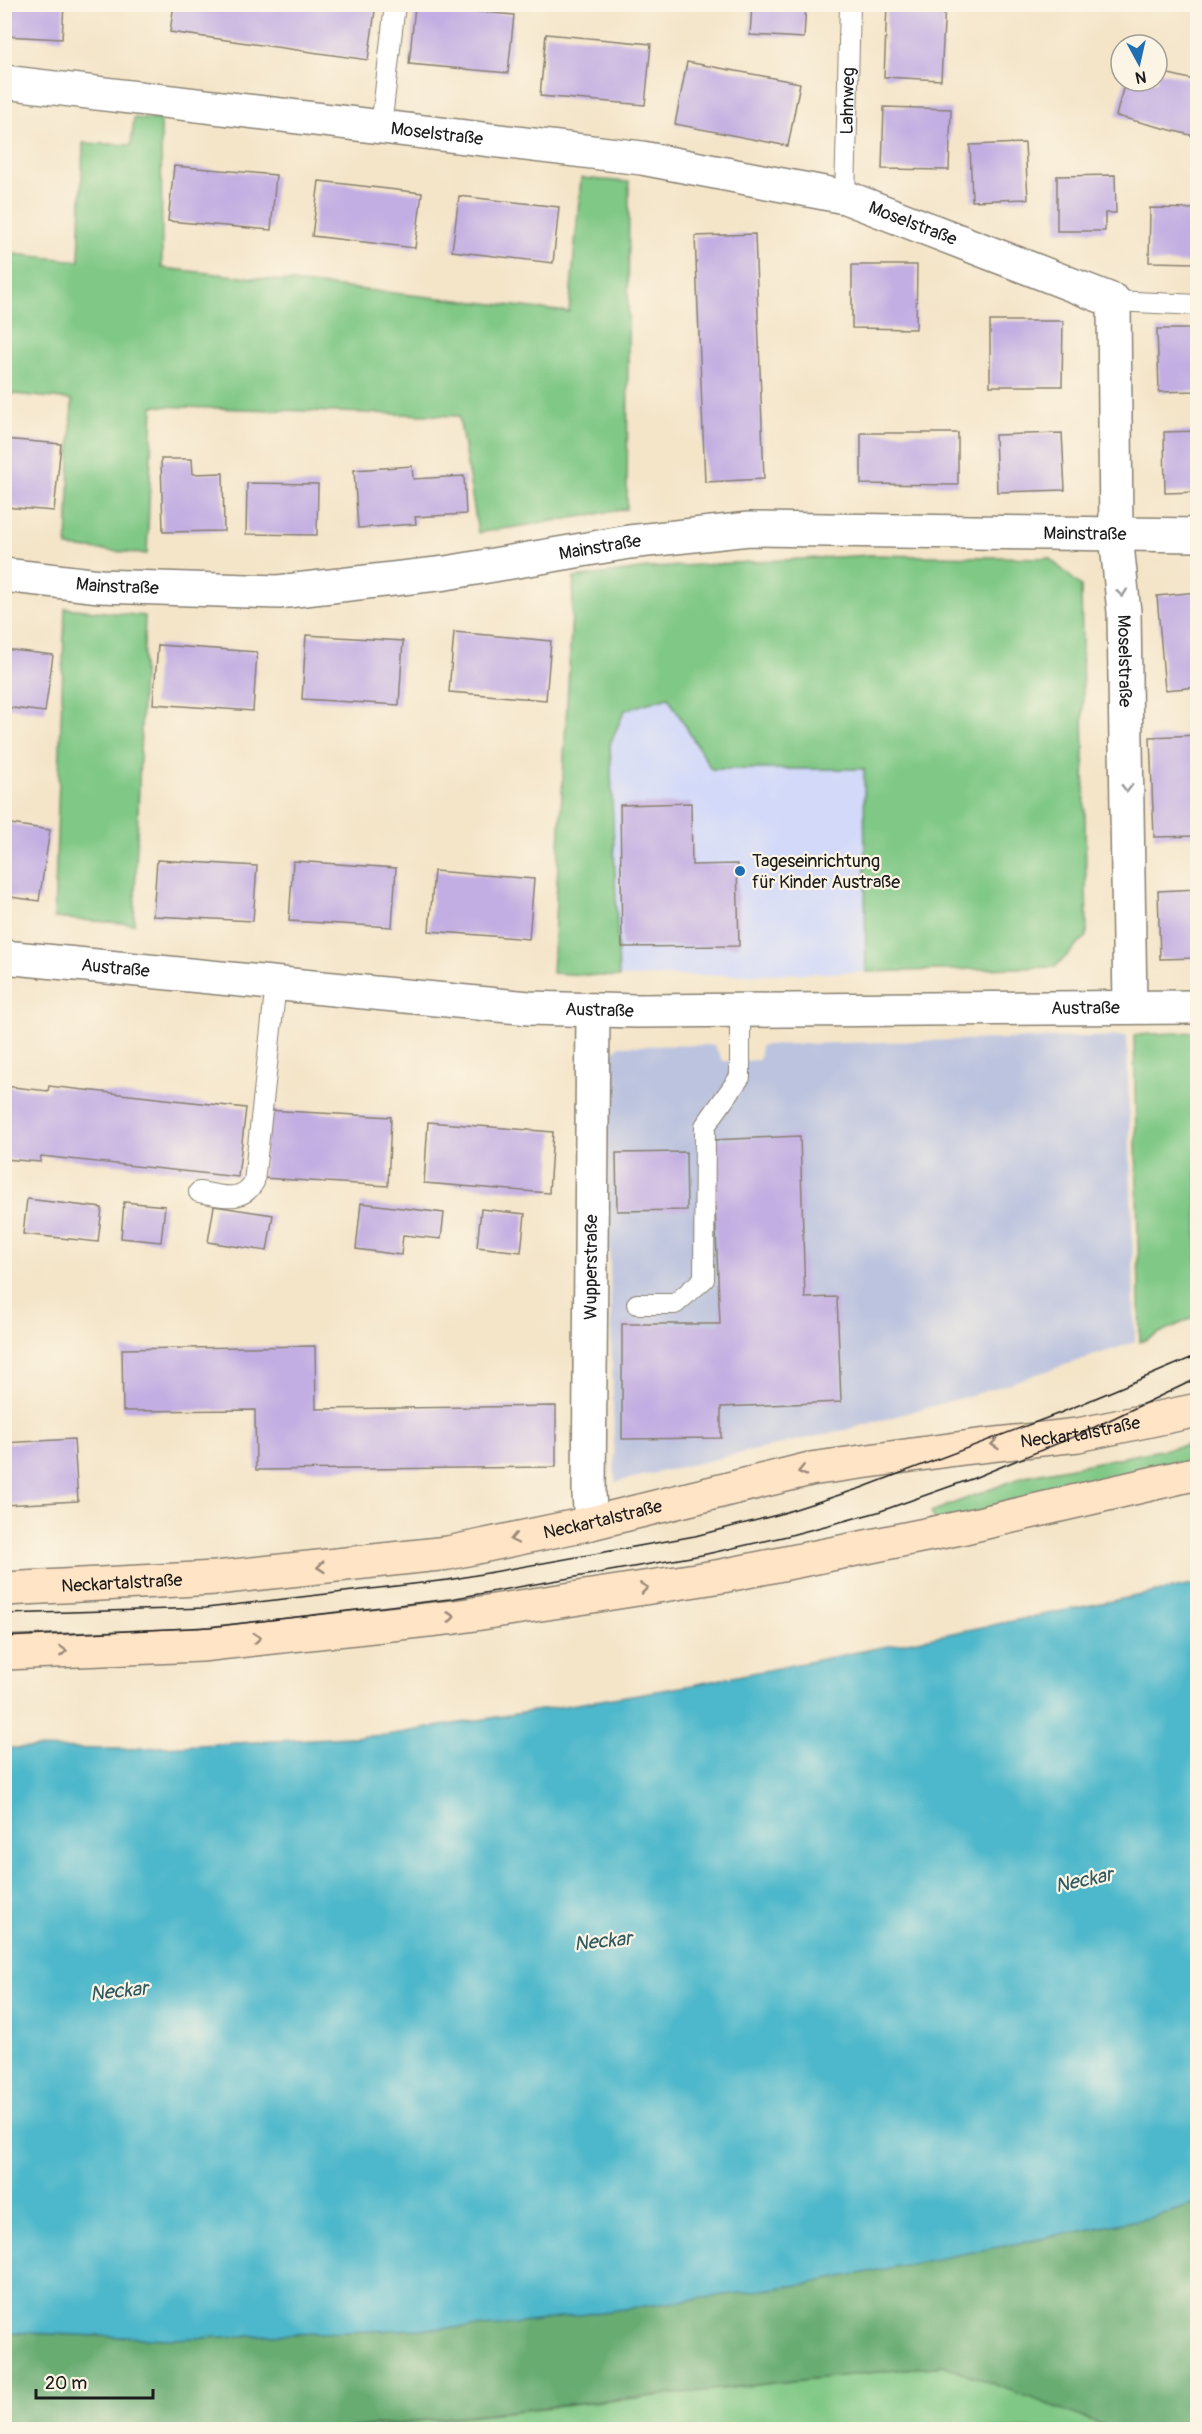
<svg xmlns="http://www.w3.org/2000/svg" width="1202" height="2434" font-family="Pangolin,sans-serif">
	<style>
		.built { fill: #d2d9f9 }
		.industrial { fill: #bcc3de }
		.green { fill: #7fc885; stroke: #4e7250; stroke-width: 1.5 }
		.forest { fill: #67ac72; stroke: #426447; stroke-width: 1.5 }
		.water { fill: #4eb8cb; stroke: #356a74; stroke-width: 1.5 }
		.building { fill: #c2aee2 }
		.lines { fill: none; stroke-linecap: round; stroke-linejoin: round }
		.lane-casing { stroke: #888072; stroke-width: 22 }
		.street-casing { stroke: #888072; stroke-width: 36 }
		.secondary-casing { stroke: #888072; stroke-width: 36 }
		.lane { stroke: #fff; stroke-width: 20 }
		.street { stroke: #fff; stroke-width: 33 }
		.secondary { stroke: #ffe4c6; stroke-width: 33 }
		.tram { stroke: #1c1c1c; stroke-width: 1.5 }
		.oneway { stroke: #999 }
		.oneway2 { stroke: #998a7a }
		.poi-dot { fill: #1f6fb2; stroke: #fcf5e5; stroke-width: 2 }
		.labels { text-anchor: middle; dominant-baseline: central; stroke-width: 4.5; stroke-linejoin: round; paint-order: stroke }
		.street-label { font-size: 18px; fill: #1c1c1c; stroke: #fcf5e5 }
		.poi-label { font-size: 18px; fill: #1c1c1c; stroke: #fcf5e5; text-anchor: start }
		.water-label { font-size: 20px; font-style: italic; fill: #305a62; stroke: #fcf5e5 }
	</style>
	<rect width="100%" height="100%" fill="#fcf5e5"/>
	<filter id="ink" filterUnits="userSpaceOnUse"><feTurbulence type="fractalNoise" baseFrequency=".0167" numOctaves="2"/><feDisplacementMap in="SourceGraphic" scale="12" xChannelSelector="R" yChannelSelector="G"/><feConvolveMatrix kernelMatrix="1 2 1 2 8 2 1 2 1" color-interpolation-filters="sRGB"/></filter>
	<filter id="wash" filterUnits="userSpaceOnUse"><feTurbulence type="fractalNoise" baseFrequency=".008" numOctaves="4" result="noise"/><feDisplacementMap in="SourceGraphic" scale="24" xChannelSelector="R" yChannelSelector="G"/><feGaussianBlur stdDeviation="1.35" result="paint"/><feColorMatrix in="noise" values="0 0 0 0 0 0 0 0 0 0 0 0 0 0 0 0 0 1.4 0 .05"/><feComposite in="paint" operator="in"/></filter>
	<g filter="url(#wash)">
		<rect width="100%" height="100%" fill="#f4e5c9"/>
		<path class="built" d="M668 697 711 769H864L866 972 619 977 610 744 625 710Z"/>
		<path class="industrial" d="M1127 1036 1135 1342 979 1393 853 1428 615 1482 605 1059 620 1046 714 1045 723 1061H740L759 1060 761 1045Z"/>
		<path class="green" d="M134 118 161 120 162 268 569 312 581 178 629 182 627 509 478 533 459 416 153 406 147 554 67 547 72 400 5 393V253L79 261 83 143 131 145Z
			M870 555 1049 558 1081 586 1087 936 1055 967 866 972 864 769H711L668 697 625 710 610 744 619 977 552 973 574 578 648 568Z
			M65 608 145 616 134 924 54 918Z
			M1197 1032V1316L1140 1342 1134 1035Z
			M1197 1443V1460L937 1524 931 1512 1025 1476Z
			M943 2365 1114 2429 339 2430Z"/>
		<path class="forest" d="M1197 2204V2429H1114L943 2365 339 2429 5 2430V2332L170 2339 1149 2218Z"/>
		<path class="water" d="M1197 1584V2204L1149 2218 806 2284 500 2326 170 2339 5 2332V1748L124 1749 387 1735 687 1686Z"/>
		<g id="blocks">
			<path class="building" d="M4 4H64L62 39 4 36Z
				M174 4H376L368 60 170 32Z
				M752 4H806L804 38 750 35Z
				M887 4H945L941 80 884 77Z
				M415 6 514 15 508 73 409 64Z
				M546 34 651 44 645 105 540 96Z
				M687 62 800 83 788 146 675 124Z
				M1157 71 1198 81V137L1116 116 1125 81H1157Z
				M884 107 951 109 949 170 882 169Z
				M1025 143 1028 199 972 201 970 145Z
				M174 166 276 175 271 230 168 221Z
				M1115 175 1116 213H1105V231H1057V176Z
				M319 181 422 193 415 248 312 236Z
				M459 196 559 207 553 263 452 251Z
				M1150 208 1198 209V263L1149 262Z
				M755 234 764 479 705 482 695 236Z
				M852 265H917L916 329 852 328Z
				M990 321H1063L1062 386H990Z
				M1157 329H1198V391L1159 392Z
				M1198 431V492L1165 493 1164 432Z
				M861 433H958V485L861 484Z
				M1062 433 1065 490 997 492 995 435Z
				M4 439 61 444 54 511 4 507Z
				M161 459H192L193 474 223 473 224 531 163 532Z
				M412 466 413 479 464 476 466 514 415 517 416 524 358 528 354 470Z
				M247 483 318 484 317 535 246 534Z
				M1198 592V687L1165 690 1157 596Z
				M454 632 551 641 546 700 449 692Z
				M306 635 403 641 399 705 302 699Z
				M158 645 257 652 253 711 153 704Z
				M4 649 53 655 45 712 4 707Z
				M1198 735V836L1154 837 1150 737Z
				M691 803 692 865 737 864 739 946 622 947 620 805Z
				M4 823 50 830 39 901 4 896Z
				M157 860 257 866 253 921 153 916Z
				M293 861 396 868 392 927 289 921Z
				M434 871 534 879 529 939 429 931Z
				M1198 889V958L1160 959 1158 891Z
				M4 1086 48 1091 49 1086 246 1108 238 1177 41 1156 40 1162 4 1159Z
				M266 1110 391 1117 388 1186 263 1178Z
				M428 1122 553 1132 549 1193 424 1183Z
				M800 1136 805 1298 837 1297 841 1402 721 1407V1438L622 1439V1324H720L712 1140Z
				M686 1152 687 1210 617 1211 616 1153Z
				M27 1199 102 1208 98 1242 23 1234Z
				M124 1202 165 1206 161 1242 121 1238Z
				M361 1203 444 1213 441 1239 403 1235 401 1255 356 1249Z
				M214 1206 273 1215 267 1251 208 1242Z
				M481 1209 525 1214 521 1252 477 1247Z
				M315 1346 316 1409 556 1406V1467L256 1470 255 1410 123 1411 122 1349Z
				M74 1439 78 1501 4 1505V1443Z"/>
		</g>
	</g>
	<g filter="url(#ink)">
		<use href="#blocks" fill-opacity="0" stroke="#888072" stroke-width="1.5"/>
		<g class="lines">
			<defs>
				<g id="lane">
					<path d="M381 128 395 4"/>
					<path id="s1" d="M845 197 850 4"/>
					<path d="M1114 301 1198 305"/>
					<path d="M199 1192C220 1195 241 1204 254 1182L276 984"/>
					<path d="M637 1304H675L704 1279 705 1126 740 1077V1010"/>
				</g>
				<g id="street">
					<path id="s2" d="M4 82 642 158 845 197 1114 301 1116 535 1124 612 1130 1007"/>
					<path id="s3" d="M4 575 100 586 278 592 446 573 629 542 749 529 1198 535"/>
					<path id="s4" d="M4 957 529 1008 636 1011 1198 1007"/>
					<path id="s5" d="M591 1523 589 1494 593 1011"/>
				</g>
				<g id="secondary">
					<path id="s6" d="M4 1589 216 1578 448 1553 591 1523 810 1469 971 1447 1078 1435 1198 1410"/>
					<path d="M4 1653 201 1645 455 1617 722 1576 965 1527 1198 1473"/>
				</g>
			</defs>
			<use href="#lane" class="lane-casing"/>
			<use href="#street" class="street-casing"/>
			<use href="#secondary" class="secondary-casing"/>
			<use href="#lane" class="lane"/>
			<use href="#street" class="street"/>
			<use href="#secondary" class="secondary"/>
			<path class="tram" d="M4 1614 206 1608 448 1580 695 1536 777 1515 861 1488 1060 1413 1198 1355
				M4 1637 210 1627 450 1599 702 1555 787 1536 878 1512 974 1478 1078 1435 1198 1378"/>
		</g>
		<defs><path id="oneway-chevron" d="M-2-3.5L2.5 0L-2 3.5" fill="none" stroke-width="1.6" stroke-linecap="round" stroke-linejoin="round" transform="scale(1.5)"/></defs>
		<g class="oneway">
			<use href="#oneway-chevron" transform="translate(1122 593) rotate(84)"/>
			<use href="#oneway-chevron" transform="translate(1127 788) rotate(89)"/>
		</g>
		<g class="oneway2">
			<use href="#oneway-chevron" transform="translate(995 1444) rotate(174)"/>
			<use href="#oneway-chevron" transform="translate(802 1471) rotate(167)"/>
			<use href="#oneway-chevron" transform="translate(514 1539) rotate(168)"/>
			<use href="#oneway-chevron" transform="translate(321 1567) rotate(174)"/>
			<use href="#oneway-chevron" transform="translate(644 1588) rotate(-9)"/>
			<use href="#oneway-chevron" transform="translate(451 1617) rotate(-7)"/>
			<use href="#oneway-chevron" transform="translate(257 1638) rotate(-6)"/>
			<use href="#oneway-chevron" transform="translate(63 1651) rotate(-2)"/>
		</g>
	</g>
	<circle class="poi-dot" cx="740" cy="871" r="6"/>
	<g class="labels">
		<g class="street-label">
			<text stroke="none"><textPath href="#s1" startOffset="96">Lahnweg</textPath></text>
			<text stroke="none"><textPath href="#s2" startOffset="436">Moselstraße</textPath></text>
			<text stroke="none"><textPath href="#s2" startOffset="922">Moselstraße</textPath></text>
			<text stroke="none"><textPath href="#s3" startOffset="1086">Mainstraße</textPath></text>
			<text stroke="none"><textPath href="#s3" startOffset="600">Mainstraße</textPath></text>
			<text stroke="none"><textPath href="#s3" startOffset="114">Mainstraße</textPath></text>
			<text stroke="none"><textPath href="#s2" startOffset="1498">Moselstraße</textPath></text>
			<text stroke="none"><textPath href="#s4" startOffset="112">Austraße</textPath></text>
			<text stroke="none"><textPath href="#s4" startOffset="1084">Austraße</textPath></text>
			<text stroke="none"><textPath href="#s4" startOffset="598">Austraße</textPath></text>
			<text stroke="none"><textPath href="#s5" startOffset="256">Wupperstraße</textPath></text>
			<text stroke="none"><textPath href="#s6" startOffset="1090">Neckartalstraße</textPath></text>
			<text stroke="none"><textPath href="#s6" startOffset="604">Neckartalstraße</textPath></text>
			<text stroke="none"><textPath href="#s6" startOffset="118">Neckartalstraße</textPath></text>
		</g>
		<g class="poi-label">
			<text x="752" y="861">Tageseinrichtung<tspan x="752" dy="21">für Kinder Austraße</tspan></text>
		</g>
		<g class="water-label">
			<text transform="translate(1084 1880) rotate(-12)">Neckar</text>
			<text transform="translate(603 1941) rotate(-6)">Neckar</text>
			<text transform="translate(119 1991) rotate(-6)">Neckar</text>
		</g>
	</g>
	<rect width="1202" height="2434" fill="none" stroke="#fcf5e5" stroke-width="24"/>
	<g transform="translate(1139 63) rotate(172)"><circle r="28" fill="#fcf5e5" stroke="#a29e95" stroke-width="1.5"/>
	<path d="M0-4.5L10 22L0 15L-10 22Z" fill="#1f6fb2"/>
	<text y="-9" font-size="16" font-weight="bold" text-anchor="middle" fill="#1c1c1c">N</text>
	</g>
	<path d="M36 2389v9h117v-9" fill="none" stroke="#1c1c1c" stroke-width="3"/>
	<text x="45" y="2389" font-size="18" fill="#1c1c1c" stroke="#fcf5e5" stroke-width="4.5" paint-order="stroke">20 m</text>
</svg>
